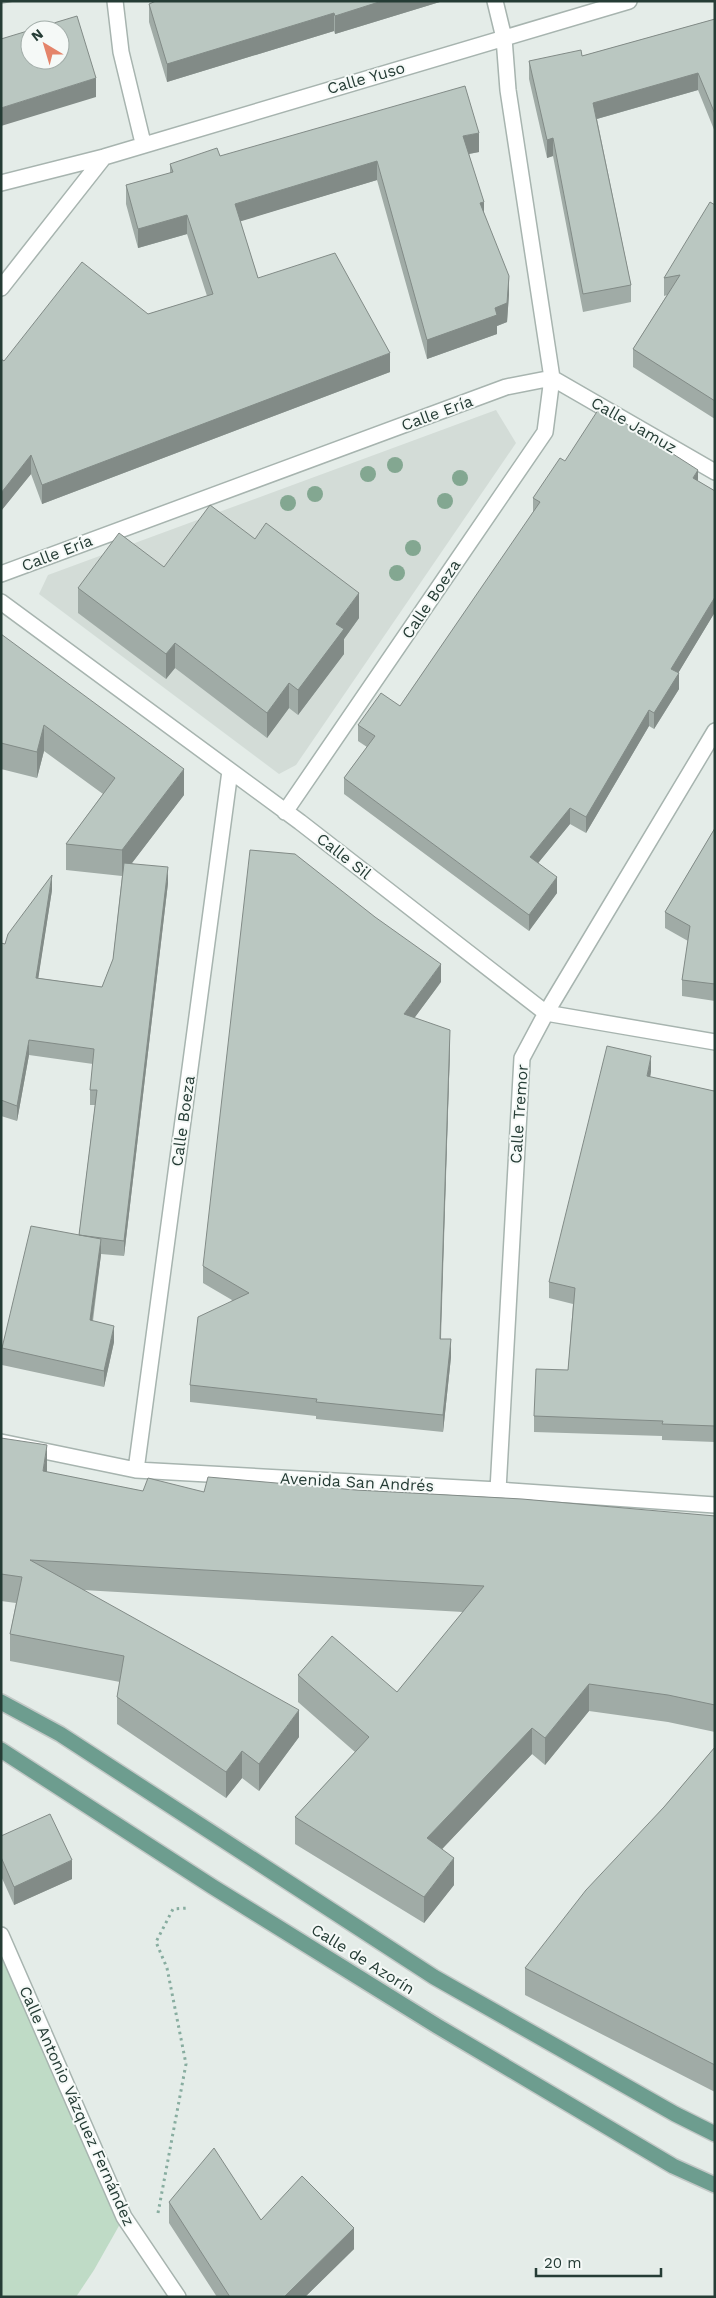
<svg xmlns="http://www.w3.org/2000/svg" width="716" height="2298" font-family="'Work Sans',sans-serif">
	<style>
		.built { fill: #d3dcd7 }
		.green { fill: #bfdbc6 }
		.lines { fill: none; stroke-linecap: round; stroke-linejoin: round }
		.minor-casing { stroke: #a7b4af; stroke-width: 18 }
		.major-casing { stroke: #c2c8c6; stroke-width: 18 }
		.path { stroke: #88ada0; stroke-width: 3; stroke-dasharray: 2.5 4; stroke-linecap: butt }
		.minor { stroke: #fff; stroke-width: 15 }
		.major { stroke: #6d9d8f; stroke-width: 15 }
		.tree { fill: #83a791 }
		.wall { fill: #a0aba6 }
		.shaded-wall { fill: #828b87 }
		.building { fill: #bac7c1; stroke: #828b87; fill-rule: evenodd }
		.labels { text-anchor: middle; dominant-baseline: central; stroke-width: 4; stroke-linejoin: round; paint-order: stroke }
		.street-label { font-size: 16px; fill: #253c35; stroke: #f5f9f7 }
	</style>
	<rect width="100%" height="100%" fill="#e4ece8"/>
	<path class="built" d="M496 410 516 443 296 765 279 774 39 594 48 575Z"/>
	<path class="green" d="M1 1936 124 2217 94 2270 76 2297H1Z"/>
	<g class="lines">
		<defs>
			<path id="minor" d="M115 1 121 52 143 143
				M1 183 104 157 629 1
				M1 288 104 157
				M552 378 715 472
				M1 574 506 387 552 378
				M1 602 300 822 546 1013 715 1042
				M285 812 545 432 552 378 508 90 504 38 495 1
				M1 1442 136 1470 498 1490 715 1505
				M136 1470 230 771
				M498 1490 522 1058 546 1013 715 731
				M1 1935 124 2217 178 2297"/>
			<path id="major" d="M1 1702 60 1734 434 1977 675 2114 715 2134
				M1 1750 213 1887 437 2026 673 2166 715 2185"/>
		</defs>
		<use href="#minor" class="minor-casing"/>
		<use href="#major" class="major-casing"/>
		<path class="path" d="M158 2213 186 2064 167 1968 156 1942 173 1909 189 1908"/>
		<use href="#minor" class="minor"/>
		<use href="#major" class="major"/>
	</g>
	<g class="tree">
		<circle cx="395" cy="465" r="8"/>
		<circle cx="368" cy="474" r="8"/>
		<circle cx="460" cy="478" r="8"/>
		<circle cx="315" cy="494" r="8"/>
		<circle cx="445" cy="501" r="8"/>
		<circle cx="288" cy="503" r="8"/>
		<circle cx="413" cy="548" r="8"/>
		<circle cx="397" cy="573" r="8"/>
	</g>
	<path class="wall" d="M1 1H18L1 4Z
		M443 1 335 34 334 31 167 82 149 22V4Z
		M715 19V132L698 90 597 119 631 285V302L583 312 553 156 547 158 529 79V61L582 56Z
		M479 152 469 154 484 213 509 294 507 322 497 326V334L427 359 377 180 240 221 258 278 390 372 42 504 31 474 1 511V359L4 361 148 314 207 296 187 234 138 248 126 204V185L170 173V164L220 156Z
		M715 205V419L633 367V349L667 295 664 296V278Z
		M565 461 698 481 715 491V612L678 673 679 689 654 729 649 726 586 833 570 824 538 863 557 893 529 931 344 794V778L367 747 358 741V725L400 706 533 513V498Z
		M164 567 359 618 344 639V654L298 715 289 708 267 738 175 668 166 679 78 613V588Z
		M1 634 184 795 132 863 168 883 124 1256 101 1254 93 1321 114 1342 104 1387 2 1365V1348L79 1235 95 1105H90V1090L93 1064 29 1055 17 1121 1 1116V943L5 944 52 890 38 978 102 987 113 959 122 876 66 870V844L103 794 44 751 37 778 1 769Z
		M715 828V1001L682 996V980L688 941 665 928V912Z
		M441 982 414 1018 450 1048 441 1339 451 1357 443 1432 316 1419V1416L190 1402V1385L232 1300 203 1283V1266Z
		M651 1072 650 1077 714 1091 715 1088V1442L662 1440V1436L534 1432V1416L568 1370 573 1304 549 1298V1282Z
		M1 1438 47 1472 143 1491 204 1492 356 1490 715 1516V1732L668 1722 589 1711 545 1765 532 1754 442 1849 454 1885 424 1923 295 1844V1817L355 1752 298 1702V1675L397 1692 463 1612 83 1590 299 1737 259 1791 242 1778 226 1798 117 1724V1697L120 1682 10 1661V1634L16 1603 1 1601Z
		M715 1747V2092L525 1995V1968L664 1807Z
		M1 1836 72 1879 14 1905 1 1876Z
		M169 2202 261 2220 354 2249 305 2297H217L169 2223Z"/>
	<path class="shaded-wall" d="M382 1H443L335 34V16Z
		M334 13V31L167 82V64Z
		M698 73V90L593 120V103Z
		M96 78V97L1 126V108Z
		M479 133V152L463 155V136Z
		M553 138V156L547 158V140Z
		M377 161V180L235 223V204Z
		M484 202V221L480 203Z
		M187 215V234L138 248V229Z
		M509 276V294L507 322 497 326V334L427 359V340L495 308Z
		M390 353V372L42 504V485Z
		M31 455V474L1 511V493Z
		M698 470V486L693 478Z
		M359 593V618L344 639V654L298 715V690L336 624Z
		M715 597V612L671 685V669Z
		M175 643V668L166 679V654Z
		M679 673V689L654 729V713Z
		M289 683V708L267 738V713Z
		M649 710V726L586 833V817Z
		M44 725V751L37 778V752Z
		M184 769V795L122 876V850Z
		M570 808V824L530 873V857Z
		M168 867V883L124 1256V1241Z
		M52 875V890L36 993V978Z
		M557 877V893L529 931V915Z
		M441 964V982L404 1032V1014Z
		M450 1030V1048L440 1356V1339Z
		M29 1040V1055L17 1121V1106Z
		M651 1056V1072L647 1092V1076Z
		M101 1239V1255L90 1336V1320Z
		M114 1326V1342L104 1387V1371Z
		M451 1339V1357L443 1432V1415Z
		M47 1445V1472L43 1471Z
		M589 1684V1711L545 1765V1738Z
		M299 1710V1737L259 1791V1764Z
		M532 1728V1754L427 1865V1838Z
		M242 1751V1778L226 1798V1772Z
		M454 1858V1885L424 1923V1897Z
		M72 1860V1879L14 1905V1887Z
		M354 2228V2249L305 2297H285V2296Z"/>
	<path class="building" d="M156 1H382L335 16 334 13 167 64 149 4Z
		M77 16 96 78 1 108V39ZM30 30H60V60H30Z
		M715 19V114L698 73 593 103 631 285 583 294 553 138 547 140 529 61 581 50 582 56Z
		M465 86 479 133 463 136 484 202 480 203 509 276 507 303 495 308 497 315 427 340 377 161 235 204 258 278 335 253 390 353 42 485 31 455 1 493V359L4 361 82 262 148 314 213 294 187 215 138 229 126 185 173 172 170 164 217 148 220 156Z
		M710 202 715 205V401L633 349 680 275 664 278Z
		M600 407 698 470 693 478 715 491V597L671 669 679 673 654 713 649 710 586 817 570 808 530 857 557 877 529 915 344 778 375 736 358 725 381 693 400 706 540 502 533 498 560 458 565 461Z
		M210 505 255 539 266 523 359 593 336 624 344 629 298 690 289 683 267 713 175 643 166 654 78 588 119 533 164 567Z
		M1 634 184 769 122 850 66 844 115 778 44 725 37 752 1 743Z
		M715 828V984L682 980 690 926 665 912Z
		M250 850 295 854 375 917 441 964 404 1014 450 1030 440 1339H451L443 1415 316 1402 317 1399 190 1385 198 1317 249 1293 203 1266Z
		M124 863 168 867 124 1241 79 1235 97 1090H90L94 1049 29 1040 17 1106 1 1100V943L5 944 8 934 52 875 36 978 102 987 113 959Z
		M607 1046 651 1056 647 1076 714 1091 715 1088V1426L662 1424 663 1421 534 1416 536 1369 568 1370 575 1288 549 1282Z
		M31 1226 101 1239 90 1320 114 1326 104 1371 2 1348Z
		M1 1438 47 1445 43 1471 143 1491 148 1478 204 1492 208 1477 356 1490 522 1499 715 1516V1705L668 1695 589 1684 545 1738 532 1728 427 1838 454 1858 424 1897 295 1817 369 1737 298 1675 332 1636 397 1692 484 1586 30 1560 299 1710 259 1764 242 1751 226 1772 117 1697 124 1656 10 1634 22 1577 1 1574Z
		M715 1747V2065L525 1968 586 1890 664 1807Z
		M50 1814 72 1860 14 1887 1 1857V1836Z
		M214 2148 261 2220 302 2176 354 2228 285 2296 286 2297H230L169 2202Z"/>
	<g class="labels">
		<g class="street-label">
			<text transform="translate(366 78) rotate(-16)">Calle Yuso</text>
			<text transform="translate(437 413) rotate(-20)">Calle Ería</text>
			<text transform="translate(634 425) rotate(30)">Calle Jamuz</text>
			<text transform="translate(57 553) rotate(-21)">Calle Ería</text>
			<text transform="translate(431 599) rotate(-56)">Calle Boeza</text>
			<text transform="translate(344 856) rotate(38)">Calle Sil</text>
			<text transform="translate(519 1114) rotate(-86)">Calle Tremor</text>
			<text transform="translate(183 1121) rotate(-82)">Calle Boeza</text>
			<text transform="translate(357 1482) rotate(3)">Avenida San Andrés</text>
			<text transform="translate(363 1959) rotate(32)">Calle de Azorín</text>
			<text transform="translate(77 2106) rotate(66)">Calle Antonio Vázquez Fernández</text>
		</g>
	</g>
	<rect width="716" height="2298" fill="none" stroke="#253c35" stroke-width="5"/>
	<g transform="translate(45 45) rotate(322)"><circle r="24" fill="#f5f9f7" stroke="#a2ada9"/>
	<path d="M0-4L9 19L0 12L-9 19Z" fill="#e4846a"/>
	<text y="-8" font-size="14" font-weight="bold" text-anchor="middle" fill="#253c35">N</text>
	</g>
	<path d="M536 2268v8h125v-8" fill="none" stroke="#253c35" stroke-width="2.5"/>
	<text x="544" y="2268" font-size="15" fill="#253c35" stroke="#f5f9f7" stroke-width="4" paint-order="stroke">20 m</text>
</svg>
